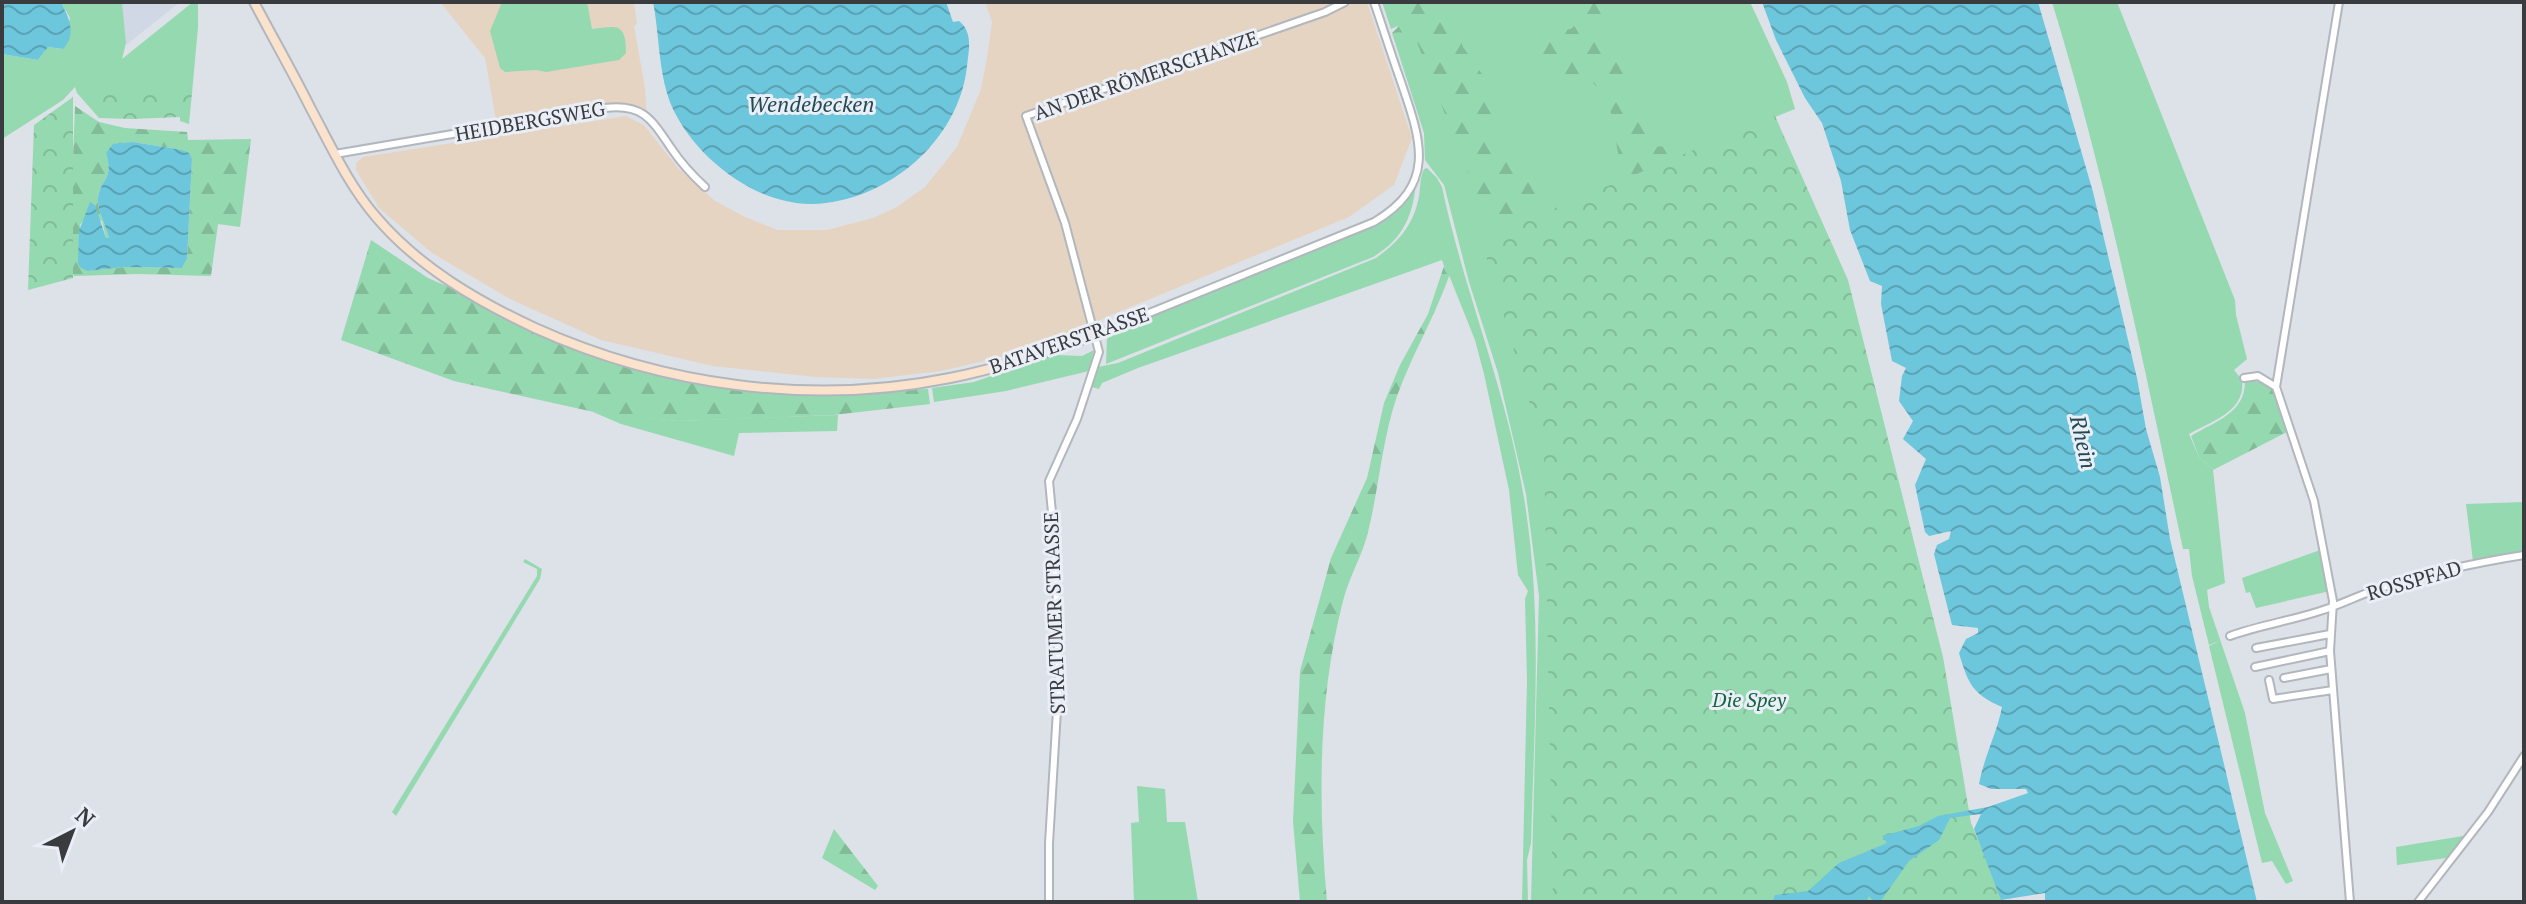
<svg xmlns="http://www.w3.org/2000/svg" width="2526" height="904" font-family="'PT Serif',serif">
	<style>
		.built { fill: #d0d8e6 }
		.industrial { fill: #e6d4c3 }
		.green { fill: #95d9b0 }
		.forest { fill: url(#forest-firs); fill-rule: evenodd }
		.park { fill: url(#park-crowns) }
		.water { fill: url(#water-waves) }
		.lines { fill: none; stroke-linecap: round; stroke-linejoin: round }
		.street-casing { stroke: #b2b6bd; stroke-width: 10 }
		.secondary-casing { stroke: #b2b6bd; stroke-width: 12 }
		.street { stroke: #fff; stroke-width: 6 }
		.secondary { stroke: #fbe2cc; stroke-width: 8 }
		.labels { text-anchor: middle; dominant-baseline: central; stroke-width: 6; stroke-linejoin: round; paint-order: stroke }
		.street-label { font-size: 20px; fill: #393b3e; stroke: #eaeef6 }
		.park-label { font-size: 20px; font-style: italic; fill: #12633e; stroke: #eaeef6 }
		.water-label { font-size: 22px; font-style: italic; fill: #214a54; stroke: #eaeef6 }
	</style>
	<defs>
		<pattern id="forest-firs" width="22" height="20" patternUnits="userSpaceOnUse" patternTransform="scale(2)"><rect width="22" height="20" fill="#95d9b0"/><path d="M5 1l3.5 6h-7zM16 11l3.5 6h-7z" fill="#81bb98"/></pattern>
		<pattern id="park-crowns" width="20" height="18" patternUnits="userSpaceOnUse" patternTransform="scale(2)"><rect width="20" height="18" fill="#95d9b0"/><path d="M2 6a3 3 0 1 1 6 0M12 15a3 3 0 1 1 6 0" fill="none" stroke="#81bb98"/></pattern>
		<pattern id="water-waves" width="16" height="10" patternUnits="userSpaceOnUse" patternTransform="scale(2)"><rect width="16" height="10" fill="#6cc6dc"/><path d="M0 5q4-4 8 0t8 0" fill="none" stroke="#5aa2b4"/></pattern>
	</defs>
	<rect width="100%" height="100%" fill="#dde1e8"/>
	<path class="built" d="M122 2H180L126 45Z"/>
	<path class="industrial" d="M440 2H634L637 24 634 26 645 88 647 116 627 107 501 126 496 120 485 58Z
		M985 2H1367L1412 138 1394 185 1349 217 1111 315 1073 333 1014 354 941 371 873 379 816 377 713 366 601 340 510 299 432 253 379 208 356 170V163L363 157 626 116 644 125 678 168 715 201 745 217 778 230H827L873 218 897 207 925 187 957 147 981 89 987 58 992 22Z"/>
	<path class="green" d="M61 2H122L126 43 122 59 193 2H198V27L192 93H77L75 87 63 100 2 139V54L38 60 48 47 62 49 70 18Z
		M502 2H587L592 29C617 26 626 22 626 53L619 60 546 72 536 70 505 72 500 68 490 31Z
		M1382 2H1750L1787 82 1795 109 1760 123 1553 902H1531L1539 596 1526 494 1498 373 1469 282 1444 185 1425 160 1424 133 1392 33H1400L1398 26 1391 29Z
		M2052 2H2117L2235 300 2236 315 2247 359 2234 370 2242 380C2246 411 2212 421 2189 434L2199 457 2213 470 2225 583 2207 590 2209 607 2245 713 2265 813 2293 881 2286 884 2272 861 2262 863 2209 646 2219 641 2209 645 2192 576 2189 549H2183C2144 366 2107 181 2052 2Z
		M1427 168 1437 178 1442 187C1464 292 1507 391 1524 498 1543 612 1534 728 1531 843L1527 860 1528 902H1522L1527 680 1525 599 1528 591 1518 575 1509 490 1484 374 1475 340 1449 275 1451 268 1444 266 1442 260 1138 368 1102 383 1099 389 1089 386 1098 367 1118 363 1376 258C1397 243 1412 227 1418 201 1421 190 1419 180 1424 169Z
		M1416 182C1413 216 1403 239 1373 257L1106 364 1107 339 1114 331 1372 225 1399 207Z
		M1094 350 1089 371 1006 391 934 402 932 388 974 382 1034 361 1056 355 1082 356Z
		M593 412 677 421 838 415 837 431 739 433 734 456 621 424Z
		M2524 502V555L2473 561 2466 504Z
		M2323 549 2330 591 2256 608 2250 592 2246 593 2242 578Z
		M525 559 542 569 540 579 396 816 392 812 537 576V569L523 562Z
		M1137 786 1165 789 1167 822H1185L1198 902H1134L1131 823 1139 822Z
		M2469 835 2453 857 2397 865 2396 847Z"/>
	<path class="forest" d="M1399 2H1447L1463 47 1482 74 1501 129 1493 143C1506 171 1542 171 1545 206 1527 217 1510 227 1489 222L1478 198 1470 190V178L1413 32 1392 33 1401 24Z
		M1567 2H1597L1645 134 1655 146 1687 149 1692 240 1617 203 1612 176 1619 158 1608 98 1593 83 1559 98 1542 59 1537 38 1539 34 1571 29 1575 25Z
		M75 106 99 122 125 128 187 132 188 140 251 139 240 227 218 224 211 276 138 274 74 276 71 270 70 237ZM133 142 182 150 192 159 187 259 182 268 124 267 88 271 80 225 85 218 102 221 106 238H109C106 225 97 210 98 198 101 178 114 179 106 153Z
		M371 240 428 278 635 368 675 379 762 391 830 394 928 389 930 404 833 415 737 419 677 421 603 414 454 381 341 340Z
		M1444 266 1452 268C1437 313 1413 352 1397 396 1382 440 1379 488 1368 532 1363 554 1349 577 1343 601 1318 697 1318 803 1327 902H1300L1293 821 1300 671 1331 558 1367 478 1384 403 1400 365 1428 314Z
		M2245 380C2280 381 2279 403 2289 431L2213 470 2199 457 2191 436C2216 421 2246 413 2245 380Z
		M834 829 878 886 875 890 822 858Z"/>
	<path class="park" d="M77 93H192L189 124 180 121V117L132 119 99 118Z
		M73 97V278L28 290 34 125Z
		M1775 116 1848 280 1943 657 1971 823 2004 902H1553L1544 452 1481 239Z"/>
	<path class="water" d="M2 2H61C69 18 77 34 63 49L48 47 38 60 2 54Z
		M653 2H946L953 22 959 21C973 32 969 49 967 66 959 141 887 202 812 204 756 205 696 158 673 109 658 76 660 37 653 2Z
		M1762 2H2038L2093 192 2137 378 2146 429 2160 477 2170 539 2257 902H2039L2045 900V893L2001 900 1974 829 1981 814 1950 818 1939 840 1909 861 1880 902H1874L1869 896 1866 902H1772L1775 895 1808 891 1839 863 1887 843 1882 836 1919 826 1938 816 1988 807 2028 793 2026 789H1991L1979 784C1984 757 1997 733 2002 707 1972 694 1968 683 1959 653L1966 639 1978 633V628L1952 625 1934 554 1937 545 1949 539 1951 531 1929 536 1925 532 1915 485 1926 459 1903 439 1913 421 1899 401 1902 376 1906 368 1892 361 1881 304 1882 286 1870 281 1850 230 1841 181 1822 123 1805 98 1776 40Z
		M133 142 182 150 189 153 192 159 187 259 182 268 124 267 88 271 81 268 78 264 79 231 90 202 95 205 106 238H109C106 225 97 210 98 198 101 178 114 180 106 153L113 144Z"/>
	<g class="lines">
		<defs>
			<path id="street" d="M335 154 605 108C643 103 652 120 671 148 681 163 692 175 705 187
				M1095 335 1374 222C1439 184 1420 138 1400 79 1391 54 1383 28 1374 2
				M2244 378 2258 376 2276 387 2314 501 2333 601 2330 651 2350 902
				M2276 387 2339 2
				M2230 636C2260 625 2290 621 2320 611 2340 605 2359 595 2378 589 2426 573 2474 563 2524 555
				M2256 648 2330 634
				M2255 667 2330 651
				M2284 678 2331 669
				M2269 680 2273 699 2333 690
				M1049 902V843L1059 677 1055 544 1049 481 1077 419 1099 352 1065 223 1026 116 1325 12 1345 2
				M2418 902 2488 812 2524 756"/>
			<path id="secondary" d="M254 2C273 38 293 73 311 109 331 146 349 186 377 218 419 267 477 301 535 328 663 386 812 406 950 378 1000 368 1047 352 1095 335"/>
		</defs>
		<use href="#street" class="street-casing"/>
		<use href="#secondary" class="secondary-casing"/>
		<use href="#street" class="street"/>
		<use href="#secondary" class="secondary"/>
	</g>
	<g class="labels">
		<g class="street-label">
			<text transform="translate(1146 75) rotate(-19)">AN DER RÖMERSCHANZE</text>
			<text transform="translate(530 121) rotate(-10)">HEIDBERGSWEG</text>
			<text transform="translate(1069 340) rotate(-19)">BATAVERSTRASSE</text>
			<text transform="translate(2414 580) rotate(-16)">ROSSPFAD</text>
			<text transform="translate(1054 613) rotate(-92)">STRATUMER STRASSE</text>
		</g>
		<g class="park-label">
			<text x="1749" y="699">Die Spey</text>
		</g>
		<g class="water-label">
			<text x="811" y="103">Wendebecken</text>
			<text transform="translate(2084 442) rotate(77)">Rhein</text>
		</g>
	</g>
	<rect width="2526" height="904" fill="none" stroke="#393b3e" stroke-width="8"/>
	<g transform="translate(72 832) rotate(42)" stroke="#eaeef6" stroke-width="6" paint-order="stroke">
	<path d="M0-6L14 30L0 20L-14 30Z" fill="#393b3e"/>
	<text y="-12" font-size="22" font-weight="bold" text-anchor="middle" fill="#393b3e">N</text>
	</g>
</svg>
